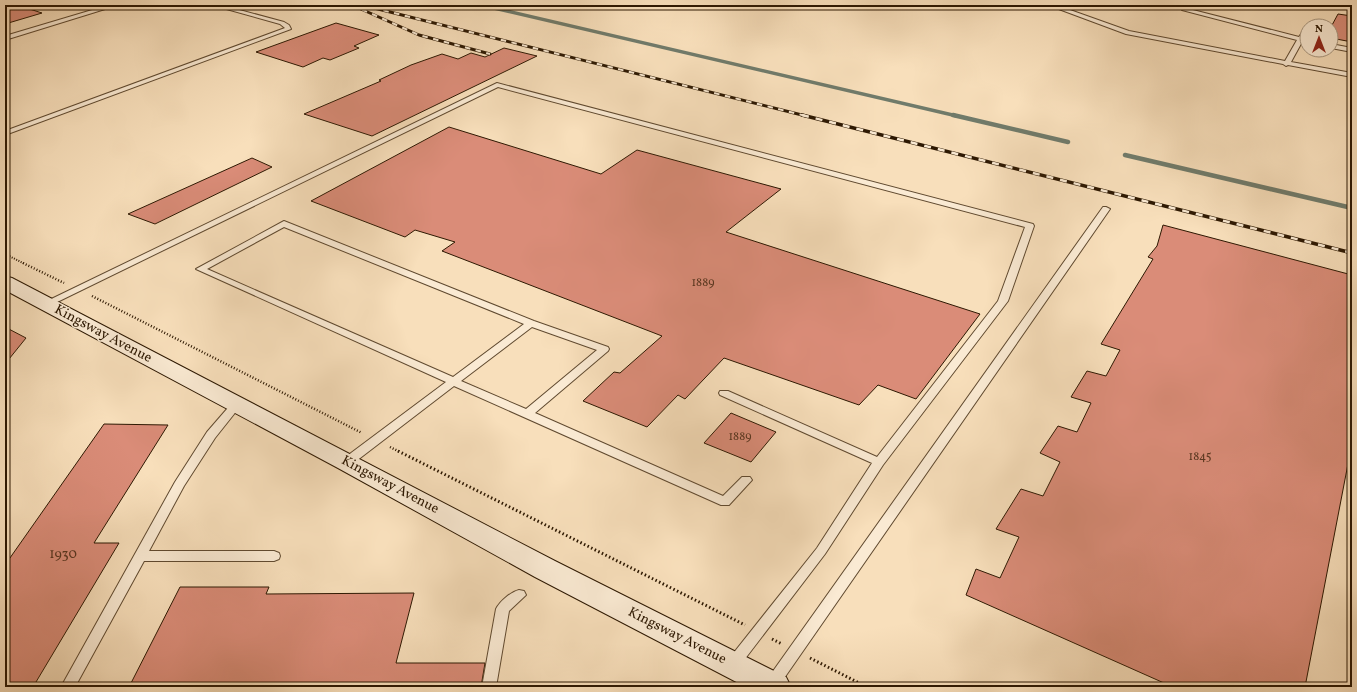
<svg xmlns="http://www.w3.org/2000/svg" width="1357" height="692" font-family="Vollkorn,serif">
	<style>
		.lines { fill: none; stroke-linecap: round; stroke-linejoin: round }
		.stream-far1 { stroke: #707b6b; stroke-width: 3.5 }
		.stream { stroke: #707b6b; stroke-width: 4.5 }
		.building { fill: #da8c78; stroke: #2d1802 }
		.lane-casing { stroke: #604a30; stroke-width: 2 }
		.secondary-casing { stroke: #2d1802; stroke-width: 2 }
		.path-far2 { stroke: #2d1802; stroke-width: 2; stroke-dasharray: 1 1.5; stroke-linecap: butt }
		.path-far1 { stroke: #2d1802; stroke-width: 2.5; stroke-dasharray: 1 2; stroke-linecap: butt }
		.path { stroke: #2d1802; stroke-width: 3; stroke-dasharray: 1.5 2.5; stroke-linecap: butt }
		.lane { fill: #faead3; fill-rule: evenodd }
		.secondary { fill: #faead3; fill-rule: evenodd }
		.rail-far1-casing { stroke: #2d1802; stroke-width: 3 }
		.rail-casing { stroke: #2d1802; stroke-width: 3.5 }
		.rail-far1 { stroke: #faead3; stroke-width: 2; stroke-dasharray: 5.5; stroke-linecap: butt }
		.rail { stroke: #faead3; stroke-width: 2.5; stroke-dasharray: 7; stroke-linecap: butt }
		.labels { text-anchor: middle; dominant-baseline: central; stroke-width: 3; stroke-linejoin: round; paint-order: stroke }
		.number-label { font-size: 12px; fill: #583520 }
		.street-label { font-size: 14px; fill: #2d1802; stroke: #faead3 }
		.near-number-label { font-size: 14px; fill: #583520 }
	</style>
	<rect width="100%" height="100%" fill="#f8dfbb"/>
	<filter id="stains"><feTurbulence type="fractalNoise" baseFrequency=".005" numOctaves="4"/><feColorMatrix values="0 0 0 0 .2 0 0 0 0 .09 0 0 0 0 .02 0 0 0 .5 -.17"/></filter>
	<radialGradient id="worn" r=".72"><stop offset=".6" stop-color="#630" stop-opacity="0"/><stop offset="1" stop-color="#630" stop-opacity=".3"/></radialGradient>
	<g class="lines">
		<path class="stream-far1" d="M481 5 957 116"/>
		<path class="stream" d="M953 115 1068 142
			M1125 155 1352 208"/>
	</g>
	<path class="building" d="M5 5H17L42 13 5 24Z
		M1338 14 1352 16V42L1331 38V27Z
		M336 23 379 35 354 46 359 48 330 60 323 58 303 67 256 52Z
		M504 48 537 56 372 136 304 114 381 81 379 80 411 65 442 54 458 59 471 53 485 57Z
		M449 127 601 174 637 150 781 189 726 232 980 314 916 399 878 385 859 405 724 358 685 399 678 395 647 427 583 401 614 372 620 373 662 336 442 251 455 242 415 230 405 237 311 201Z
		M252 158 272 167 155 224 128 214Z
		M1163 225 1352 275V443L1305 687H1173L966 595 976 569 1000 578 1019 537 996 529 1021 489 1043 496 1060 462 1040 453 1058 426 1077 432 1091 403 1071 397 1087 371 1106 376 1120 350 1101 344 1153 259 1148 257 1157 246Z
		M5 327 26 338 5 364Z
		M731 413 776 432 751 462 704 443Z
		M104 424 168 425 94 543H119L33 687H5V565Z
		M180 587H269L266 594 414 593 396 663H485L481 687H129Z"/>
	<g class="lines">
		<defs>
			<path id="lane" d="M109 5H118L5 40V36Z
				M212 5H221L284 22 289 25 291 29 5 135V131L285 28 280 24Z
				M1048 5H1056L1129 31 1285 61 1297 40 1182 10 1185 8 1299 37 1305 28 1307 27V34L1304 39H1307V43L1302 42 1291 62 1352 73V77L1288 65 1286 66 1283 64 1126 34Z
				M1331 44 1352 48V52L1331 48Z
				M497 83 1033 224 1034 226 1008 301 883 465 825 554 738 668 733 670 728 668 726 664 728 660 817 548 872 463 720 395 719 393 720 391H728L877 457 998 301 1025 227 498 87 49 306 46 307 41 304Z
				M1103 207H1106L1110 209 778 687H765L764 685 766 681Z
				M284 221 534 321 608 347 609 349 608 351 535 413 723 496 742 477H750L752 480 729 505H721L454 386 351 465H343L341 462 343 459 446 382 196 269ZM284 227 524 324 453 377 207 269ZM532 327 597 350 526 409 461 381Z
				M237 401 242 404 215 438 184 486 149 551H274L279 553 280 556 279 559 274 561H144L75 687H61L175 482 207 432 233 402Z
				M519 590 524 591 526 595 509 611 496 687H482L496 609C500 601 511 592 519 590Z"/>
			<path id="secondary" d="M5 276 12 278 555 561 786 677 791 687H746L535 577 338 468 5 290Z"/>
		</defs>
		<use href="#lane" class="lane-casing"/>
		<use href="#secondary" class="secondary-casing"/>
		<path class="path-far2" d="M5 254 25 264"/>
		<path class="path-far1" d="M23 263 64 283
			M92 296 362 433
			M390 447 400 452"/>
		<path class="path" d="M398 451 745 625
			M772 639 782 644
			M810 658 867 687"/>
		<use href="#lane" class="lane"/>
		<use href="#secondary" class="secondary"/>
		<defs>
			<path id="rail-far1" d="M352 5 419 35 490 54
				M362 5 806 116"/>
			<path id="rail" d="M802 115 1352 253"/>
		</defs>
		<use href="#rail-far1" class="rail-far1-casing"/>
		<use href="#rail" class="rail-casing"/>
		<use href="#rail-far1" class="rail-far1"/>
		<use href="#rail" class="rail"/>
	</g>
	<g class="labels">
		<g class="number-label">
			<text x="703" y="283">1889</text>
			<text x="740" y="437">1889</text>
			<text x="1200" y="457">1845</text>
		</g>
		<g class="street-label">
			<text transform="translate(103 334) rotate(28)">Kingsway Avenue</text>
			<text transform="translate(390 485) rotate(28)">Kingsway Avenue</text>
			<text transform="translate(677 636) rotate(27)">Kingsway Avenue</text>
		</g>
		<g class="near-number-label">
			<text x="63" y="554">1930</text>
		</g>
	</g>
	<rect width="1357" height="692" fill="none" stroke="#f8dfbb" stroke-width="20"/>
	<rect x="6" y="6" width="1345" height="680" fill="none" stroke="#2d1802" stroke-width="2"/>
	<rect x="10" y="10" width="1337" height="672" fill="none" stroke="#2d1802"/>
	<g transform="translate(1319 38)"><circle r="19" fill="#faead3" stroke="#a8967f"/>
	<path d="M0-3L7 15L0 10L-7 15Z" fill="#8f2418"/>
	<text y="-6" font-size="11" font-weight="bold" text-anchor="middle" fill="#2d1802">N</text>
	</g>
	<rect width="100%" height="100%" filter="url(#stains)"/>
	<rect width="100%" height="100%" fill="url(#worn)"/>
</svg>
